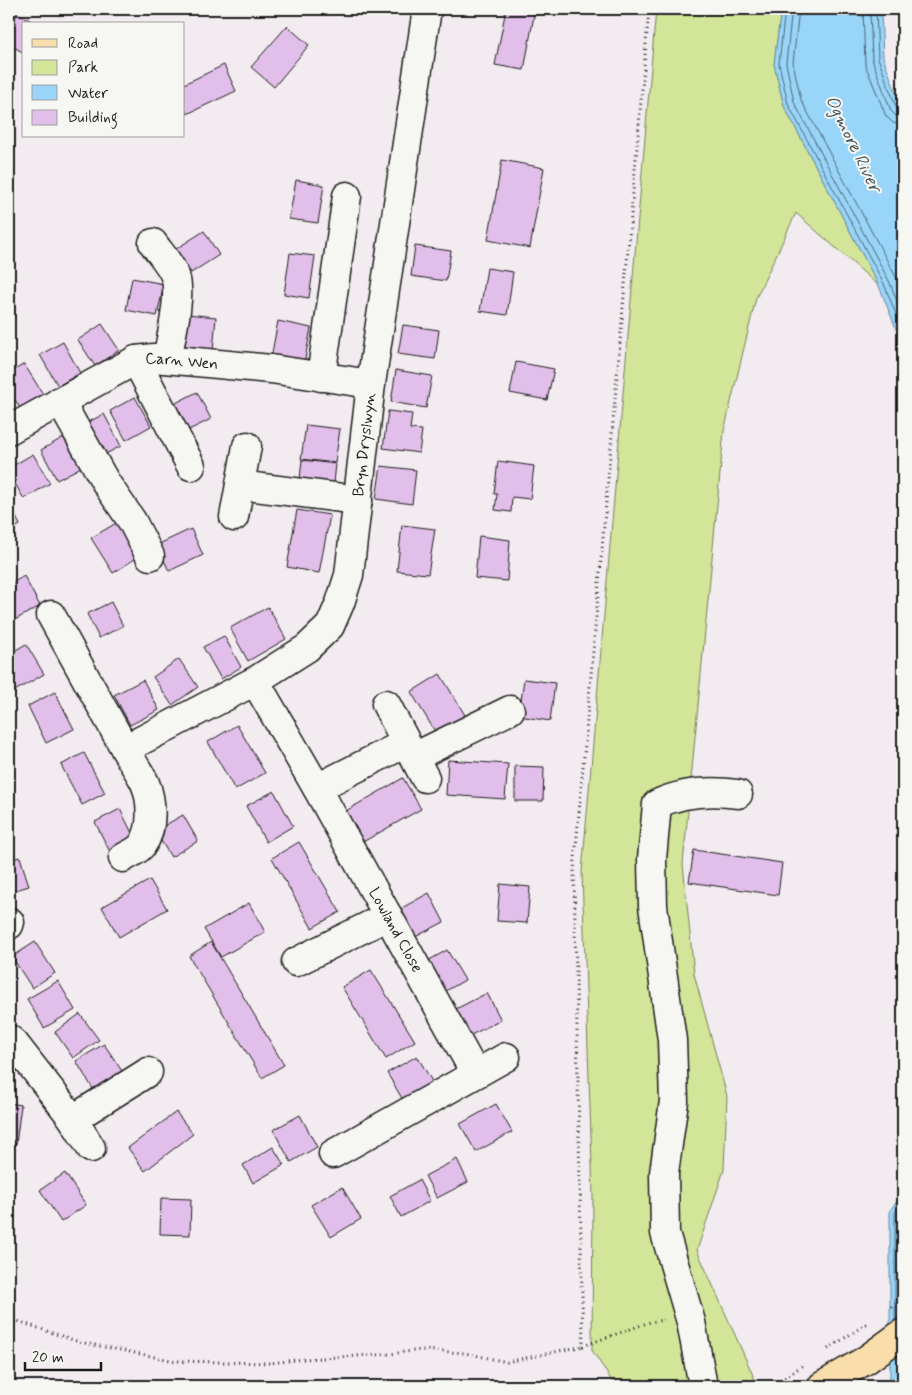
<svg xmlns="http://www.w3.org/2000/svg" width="912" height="1395" font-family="Mynerve,sans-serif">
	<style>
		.green { fill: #d2e599; stroke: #77805a }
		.water { fill: #99d5f9; stroke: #678ba1 }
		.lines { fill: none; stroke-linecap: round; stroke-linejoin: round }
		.shore { stroke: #4e6674; stroke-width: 1 }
		.building { fill: #e2bfea; stroke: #1c1c1c }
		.minor-casing { stroke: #1c1c1c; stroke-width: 31 }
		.major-casing { stroke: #1c1c1c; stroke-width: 31 }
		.path { stroke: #1c1c1c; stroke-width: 3; stroke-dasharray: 1 4; stroke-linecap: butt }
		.minor { stroke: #f6f6f2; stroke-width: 28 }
		.major { stroke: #f9deab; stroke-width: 28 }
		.labels { text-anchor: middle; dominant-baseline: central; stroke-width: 4; stroke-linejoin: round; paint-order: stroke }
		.street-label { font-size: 16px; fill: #1c1c1c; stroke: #f6f6f2 }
		.water-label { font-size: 18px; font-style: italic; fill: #42545e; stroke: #f6f6f2 }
	</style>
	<rect width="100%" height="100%" fill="#f2ebf0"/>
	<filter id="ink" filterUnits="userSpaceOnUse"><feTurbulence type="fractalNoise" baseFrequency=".02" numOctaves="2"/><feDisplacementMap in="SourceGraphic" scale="10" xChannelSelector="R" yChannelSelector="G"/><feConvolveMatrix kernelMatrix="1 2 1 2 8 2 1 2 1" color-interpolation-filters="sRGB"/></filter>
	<g filter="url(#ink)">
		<path class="green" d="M656 9H781L774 64 784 106 879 286 796 213 756 298 724 431 683 864 694 974 727 1096 724 1170 697 1250 756 1382 750 1386H615L592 1350 593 1195 582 872Z"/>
		<path class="water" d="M781 9H881L883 57 903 112V346L879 286 784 106 774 64Z
			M903 1194V1386H890V1210Z"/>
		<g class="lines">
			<path class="shore" d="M785 9 779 64 788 104 884 284 903 332
				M792 9 786 63 794 102 889 281 903 316
				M799 9 793 63 801 100 896 277 903 296
				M863 9 865 64 886 116 893 123 903 125
				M870 9 872 59 891 111 896 116 903 117
				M876 9 878 58 896 107 899 110 903 111
				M901 1318V1215L903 1211
				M895 1321V1212L903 1202"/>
		</g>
		<path class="building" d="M9 9 37 24H24V53L9 44Z
			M318 9H342L341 14Z
			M506 9 535 10 524 70 495 65Z
			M287 26 309 45 274 87 251 67Z
			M224 65 236 91 187 114 184 107V84Z
			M502 160 544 168 530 248 488 240Z
			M296 180 324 185 318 223 289 219Z
			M204 231 219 255 191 273 176 249Z
			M415 246 451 251 446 281 411 276Z
			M290 253 315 256 309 298 284 294Z
			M487 268 513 272 507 315 480 311Z
			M132 278 164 284 157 316 126 310Z
			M187 314 216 317 213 351 183 348Z
			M278 321 311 328 304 364 271 358Z
			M102 324 119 350 95 366 78 340Z
			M403 325 439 330 435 359 398 354Z
			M63 342 80 373 58 386 40 355Z
			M516 362 554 369 547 400 510 393Z
			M24 364 43 394 20 408 9 390V374Z
			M396 370 432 376 426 408 391 402Z
			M197 392 211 419 183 433 170 406Z
			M135 397 151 426 126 440 110 411Z
			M388 411 412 414 410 429 422 430 419 453 383 448Z
			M104 414 121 446 96 459 79 427Z
			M306 425 340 429 335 463 301 459Z
			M66 436 83 466 57 480 41 450Z
			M33 454 50 483 24 499 9 473V468Z
			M302 460 336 464 333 492 299 488Z
			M498 461 534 466 530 499 512 497 511 512 495 510 497 494H494Z
			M381 466 416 470 412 504 376 499Z
			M9 503 20 525 9 531Z
			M297 510 330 515 319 573 287 567Z
			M118 522 138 557 113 573 91 538Z
			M402 525 435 529 428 574 397 571Z
			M191 529 203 555 169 571 157 545Z
			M479 536 510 540 507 581 475 578Z
			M24 576 40 606 13 621 9 614V585Z
			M111 602 123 626 99 638 87 614Z
			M268 607 286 639 248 661 230 628Z
			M224 636 241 667 221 679 203 647Z
			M26 644 44 674 13 692 9 683V654Z
			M179 659 198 687 172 705 153 677Z
			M440 674 468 720 439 738 411 692Z
			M524 679 555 683 550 721 519 716Z
			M143 680 159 710 130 725 114 695Z
			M55 692 74 729 46 743 28 706Z
			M237 725 265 773 235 790 208 742Z
			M84 753 105 793 82 805 61 765Z
			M448 760 508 764 505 799 446 795Z
			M515 766 544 767 543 801H515Z
			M403 778 421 809 361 843 344 812Z
			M274 791 293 826 266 842 246 806Z
			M120 809 135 839 110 852 95 822Z
			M183 815 198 841 171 857 155 831Z
			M299 842 340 912 312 928 272 858Z
			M694 850 782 863 778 895 689 882Z
			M20 857 29 886 9 892V860Z
			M150 880 167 909 119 937 102 907Z
			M500 884 530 887 527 923 497 921Z
			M429 893 444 922 415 937 400 909Z
			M249 903 265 932 221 957 204 929Z
			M35 942 55 973 32 988 12 957Z
			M211 942 284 1065 262 1078 189 956Z
			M447 950 465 980 444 992 426 962Z
			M371 970 415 1041 386 1059 342 987Z
			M58 981 75 1010 44 1028 27 999Z
			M487 993 501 1020 467 1037 454 1010Z
			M80 1014 99 1040 73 1058 55 1032Z
			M104 1044 122 1071 93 1089 76 1061Z
			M417 1056 433 1083 403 1100 387 1073Z
			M9 1103 21 1105 16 1144 9 1143Z
			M496 1104 512 1132 476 1152 460 1124Z
			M176 1112 193 1134 145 1171 128 1148Z
			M300 1115 317 1147 291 1162 273 1130Z
			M273 1147 284 1165 253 1183 243 1165Z
			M457 1159 468 1182 437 1198 425 1176Z
			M65 1173 86 1205 61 1222 40 1190Z
			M419 1180 430 1201 401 1217 390 1196Z
			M342 1187 361 1219 331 1237 311 1205Z
			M161 1198 191 1199 190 1235 160 1234Z"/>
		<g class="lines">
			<defs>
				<g id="minor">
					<path d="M153 243C160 253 171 265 175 276 182 295 171 338 167 359"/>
					<path d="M136 360 191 466"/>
					<path d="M321 377 347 196"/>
					<path d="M60 401 106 483 132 521 150 556"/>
					<path id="s1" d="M9 430 136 360 154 358 271 369 371 384"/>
					<path d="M240 485 358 500"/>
					<path d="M234 517 247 446"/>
					<path id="s2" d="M51 615 125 749 255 681 307 648 330 626 340 603 349 575 371 384 427 9"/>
					<path id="s3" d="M255 681 317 788 475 1073"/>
					<path d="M386 704 425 778"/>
					<path d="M414 757 510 710"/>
					<path d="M317 788 406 743"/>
					<path d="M123 858C129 854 138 851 142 845 154 829 152 800 145 783 140 772 131 761 125 749"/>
					<path d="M9 925 10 922"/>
					<path d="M296 962 388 916"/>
					<path d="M9 1039 14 1043 73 1119 91 1148"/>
					<path d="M73 1119 148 1072"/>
					<path d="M333 1154 506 1057"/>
					<path d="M703 1386 691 1322 665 1233 664 1173 674 1101 672 1040 653 906 652 859 657 804C683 792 709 790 738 794"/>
				</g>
				<path id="major" d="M822 1386 866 1360 903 1333"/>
			</defs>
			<use href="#minor" class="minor-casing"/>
			<use href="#major" class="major-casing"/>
			<path class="path" d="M649 9 574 870 583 1346 650 1322 664 1320
				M891 1307 903 1299
				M9 1318 79 1342 176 1361 270 1363 305 1359 390 1354 421 1350 465 1353 507 1362 583 1346
				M828 1349 869 1322
				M772 1386 802 1366"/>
			<use href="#minor" class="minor"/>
			<use href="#major" class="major"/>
		</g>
	</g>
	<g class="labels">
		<g class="street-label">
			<text stroke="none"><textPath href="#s1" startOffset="191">Carn Wen</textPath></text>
			<text stroke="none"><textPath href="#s2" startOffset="579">Bryn Dryslwyn</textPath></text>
			<text stroke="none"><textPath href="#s3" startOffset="286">Lowland Close</textPath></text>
		</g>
		<g class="water-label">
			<text transform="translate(853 144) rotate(64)">Ogmore River</text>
		</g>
	</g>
	<rect width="912" height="1395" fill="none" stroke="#f6f6f2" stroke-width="30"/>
	<rect x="15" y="15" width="882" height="1365" fill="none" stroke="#1c1c1c" stroke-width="2" filter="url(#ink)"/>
	<rect x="22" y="22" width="162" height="115" fill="#f6f6f2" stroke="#9f9f9c"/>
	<rect x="32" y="39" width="25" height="8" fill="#f9deab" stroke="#9f9f9c"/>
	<text x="68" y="48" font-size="15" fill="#1c1c1c">Road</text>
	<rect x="32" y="60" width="25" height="15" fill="#d2e599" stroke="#9f9f9c"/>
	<text x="68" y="72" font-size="15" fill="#1c1c1c">Park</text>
	<rect x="32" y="85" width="25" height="15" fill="#99d5f9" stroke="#9f9f9c"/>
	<text x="68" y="98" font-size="15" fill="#1c1c1c">Water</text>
	<rect x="32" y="110" width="25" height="15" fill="#e2bfea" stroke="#9f9f9c"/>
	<text x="68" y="122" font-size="15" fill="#1c1c1c">Building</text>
	<path d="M25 1362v8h76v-8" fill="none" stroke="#1c1c1c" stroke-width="2.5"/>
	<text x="32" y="1362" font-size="15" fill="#1c1c1c" stroke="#f6f6f2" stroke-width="4" paint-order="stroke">20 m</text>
</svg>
